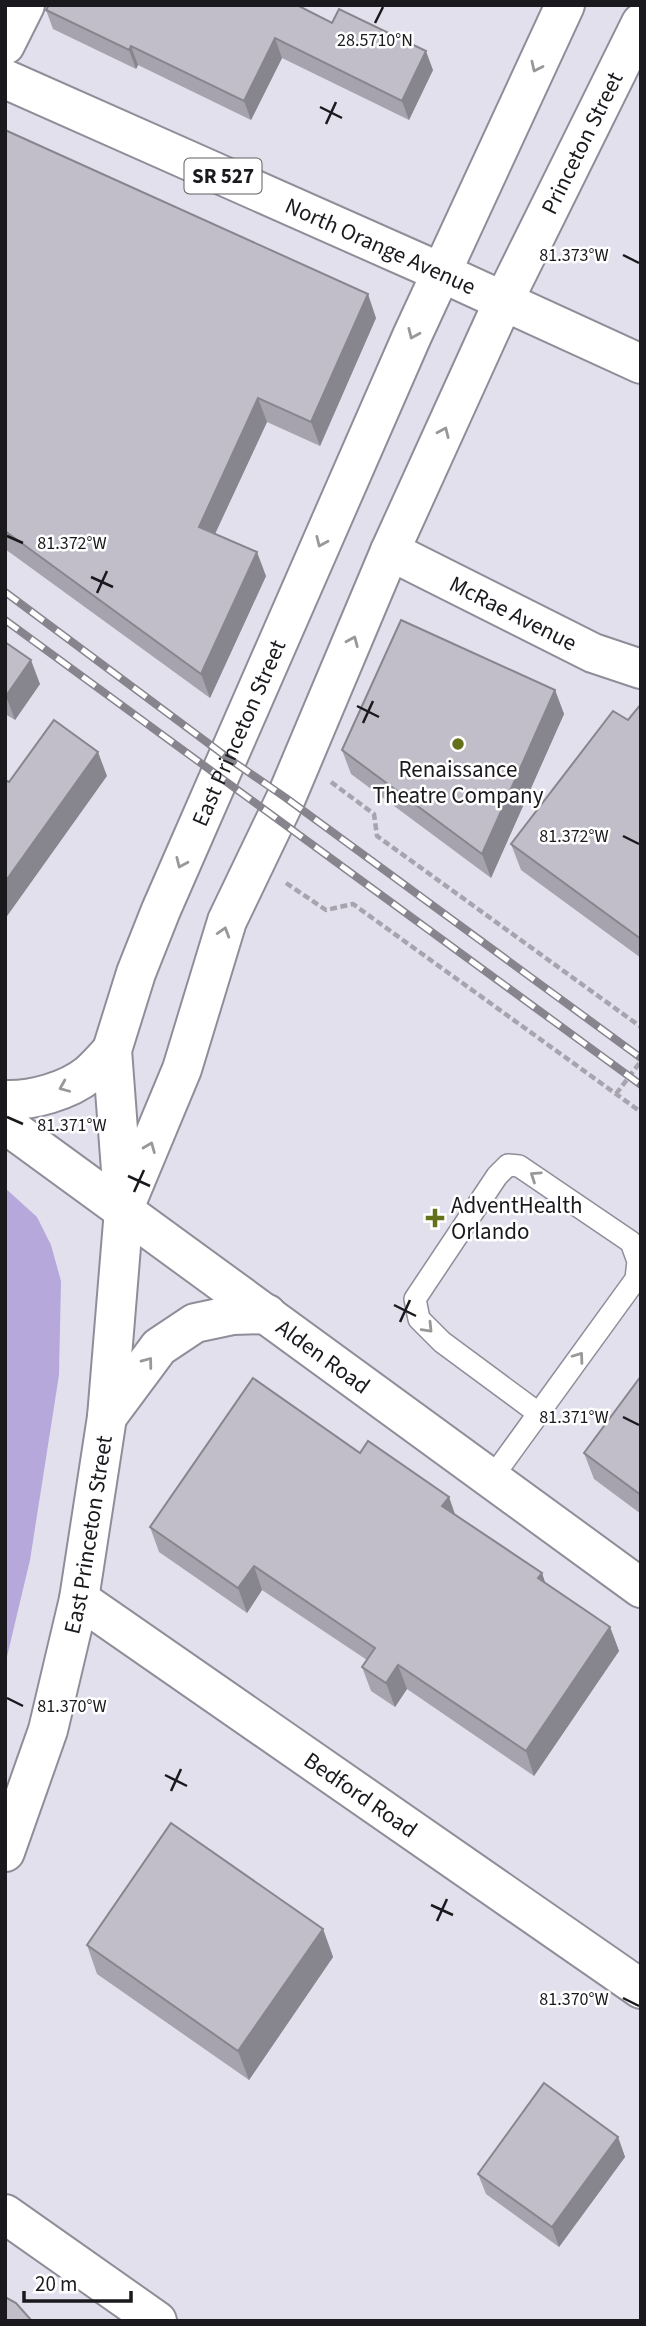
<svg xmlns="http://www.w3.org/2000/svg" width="646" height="2326" font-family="'Source Sans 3',sans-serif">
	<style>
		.green { fill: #b6a8db }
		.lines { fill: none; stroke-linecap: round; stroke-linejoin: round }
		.lane-casing { stroke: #908d99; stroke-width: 24 }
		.street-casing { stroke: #908d99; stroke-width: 42 }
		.secondary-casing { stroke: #908d99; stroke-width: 42 }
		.primary-casing { stroke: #908d99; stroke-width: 42 }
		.path { stroke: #a7a4af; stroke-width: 4.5; stroke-dasharray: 7 3.5; stroke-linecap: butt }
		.lane { stroke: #fff; stroke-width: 21 }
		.street { stroke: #fff; stroke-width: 38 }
		.secondary { stroke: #fff; stroke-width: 38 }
		.primary { stroke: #fff; stroke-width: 38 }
		.rail-casing { stroke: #87848d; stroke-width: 8 }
		.rail { stroke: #fff; stroke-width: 5; stroke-dasharray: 16; stroke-linecap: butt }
		.wall { fill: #a6a3ae }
		.shaded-wall { fill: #87858d }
		.building { fill: #c1beca; stroke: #87858d; stroke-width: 2 }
		.oneway { stroke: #989899 }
		.ticks { fill: none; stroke: #1a191d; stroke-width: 2.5 }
		.poi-dot { fill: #64701a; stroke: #fff; stroke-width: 2.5 }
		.labels { text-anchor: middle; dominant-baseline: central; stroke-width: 5; stroke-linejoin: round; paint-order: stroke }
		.shield { fill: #fff; stroke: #5f5e61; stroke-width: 2 }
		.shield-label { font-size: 21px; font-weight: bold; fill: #1a191d }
		.street-label { font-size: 23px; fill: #1a191d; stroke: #fff }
		.poi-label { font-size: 23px; fill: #1a191d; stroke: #fff }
		.ticks-label { font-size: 18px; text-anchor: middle; fill: #1a191d; stroke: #fff; stroke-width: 5; stroke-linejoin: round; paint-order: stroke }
	</style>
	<rect width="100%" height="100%" fill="#e3e0ed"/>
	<path class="green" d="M5 1188 37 1217 51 1245 61 1281 59 1375 30 1560 5 1665Z"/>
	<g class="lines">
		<defs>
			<path id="lane" d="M491 1479 636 1279 638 1261 631 1242 519 1166 508 1165 497 1176 415 1299 419 1319 442 1342 538 1413"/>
			<g id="street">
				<path d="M5 45 25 5"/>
				<path id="s1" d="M390 551 593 653 641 669"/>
				<path id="s2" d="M79 1599 641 1989"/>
				<path d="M5 2214 157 2321"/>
			</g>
			<g id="secondary">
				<path d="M5 1100C32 1101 68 1091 89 1074 97 1067 105 1058 112 1050"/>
				<path id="s3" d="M5 1124 641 1588"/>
				<path id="s4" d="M127 1201 182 1069 227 921 286 798 390 551 504 300 641 23"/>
				<path d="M107 1417 159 1347 195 1323 233 1315 267 1314"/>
				<path id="s5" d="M5 1852 48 1730 79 1599 107 1417 124 1210 112 1050 136 973 161 910 412 336 565 5"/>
			</g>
			<g id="primary">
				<path id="s6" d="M5 79 440 272 641 364"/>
			</g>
		</defs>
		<use href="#lane" class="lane-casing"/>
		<use href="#street" class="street-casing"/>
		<use href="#secondary" class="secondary-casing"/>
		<use href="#primary" class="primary-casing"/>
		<path class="path" d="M331 782 374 814 377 836 641 1027
			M286 883 326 910 353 904 641 1112
			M616 1094 641 1061"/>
		<use href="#lane" class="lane"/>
		<use href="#street" class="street"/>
		<use href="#secondary" class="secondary"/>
		<use href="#primary" class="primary"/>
		<defs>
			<path id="rail" d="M5 592 228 758 286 798 641 1058
				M5 620 641 1085"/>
		</defs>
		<use href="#rail" class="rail-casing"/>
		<use href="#rail" class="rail"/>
	</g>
	<path class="wall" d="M46 10 332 23 433 70 409 120 282 58 251 120 138 65 136 69 53 29Z
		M5 130 376 318 320 446 267 422 215 534 266 576 210 698 5 549Z
		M5 642 40 684 15 720 5 714Z
		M555 690 564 714 491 878 351 774 342 750Z
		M641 704V958L521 870 511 844 628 720Z
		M641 1376V1514L594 1479 584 1453Z
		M360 1453 449 1497 455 1514 542 1573 545 1583 610 1627 619 1651 534 1776 407 1689 395 1707 371 1691 362 1667 367 1660 262 1590 247 1613 159 1552 150 1527Z
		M323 1929 333 1957 249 2080 97 1974 87 1945Z
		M618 2137 625 2157 559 2247 486 2194 478 2174Z"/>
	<path class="shaded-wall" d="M275 38 282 58 251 120 244 101Z
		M131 46 138 65 136 69 129 50Z
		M426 51 433 70 409 120 402 101Z
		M368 294 376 318 320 446 311 422Z
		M258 398 267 422 207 551 199 527Z
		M257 552 266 576 210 698 201 674Z
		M31 660 40 684 15 720 6 696Z
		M555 690 564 714 491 878 482 854Z
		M98 752 107 776 5 919V882Z
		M449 1497 457 1521 442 1506Z
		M254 1566 262 1590 247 1613 238 1588Z
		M542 1573 550 1597 538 1578Z
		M610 1627 619 1651 534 1776 526 1751Z
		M398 1665 407 1689 395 1707 386 1683Z
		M323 1929 333 1957 249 2080 238 2051Z
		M618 2137 625 2157 559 2247 552 2227Z"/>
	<path class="building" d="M49 5H297L332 23 339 9 426 51 402 101 275 38 244 101 131 46 129 50 46 10Z
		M5 130 368 294 311 422 258 398 199 527 257 552 201 674 5 531Z
		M401 620 555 690 482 854 342 750Z
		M5 642 31 660 6 696 5 695Z
		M641 704V939L511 844 613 711 628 720Z
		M54 720 98 752 5 882V780L9 782Z
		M641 1376V1495L584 1453Z
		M253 1378 360 1453 368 1441 449 1497 442 1506 542 1573 538 1578 610 1627 526 1751 398 1665 386 1683 362 1667 375 1648 254 1566 238 1588 150 1527Z
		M171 1823 323 1929 238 2051 87 1945Z
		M544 2083 618 2137 552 2227 478 2174Z
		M5 2297 16 2303 32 2321H5Z"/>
	<defs><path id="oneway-chevron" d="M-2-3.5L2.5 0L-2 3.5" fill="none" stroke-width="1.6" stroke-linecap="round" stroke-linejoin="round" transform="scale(1.75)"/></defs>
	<g class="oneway">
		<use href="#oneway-chevron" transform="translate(536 67) rotate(115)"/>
		<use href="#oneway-chevron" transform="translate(413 334) rotate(114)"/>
		<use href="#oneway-chevron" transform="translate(444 432) rotate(-66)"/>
		<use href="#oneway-chevron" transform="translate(321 542) rotate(114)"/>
		<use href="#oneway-chevron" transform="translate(353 641) rotate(-67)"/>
		<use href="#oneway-chevron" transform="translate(181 863) rotate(114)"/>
		<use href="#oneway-chevron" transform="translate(224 932) rotate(-73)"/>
		<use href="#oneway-chevron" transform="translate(64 1087) rotate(157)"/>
		<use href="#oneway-chevron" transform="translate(150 1147) rotate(-68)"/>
		<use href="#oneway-chevron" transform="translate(535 1176) rotate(-146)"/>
		<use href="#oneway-chevron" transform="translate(428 1328) rotate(46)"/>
		<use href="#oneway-chevron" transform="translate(579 1357) rotate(-54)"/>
		<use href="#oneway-chevron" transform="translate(148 1362) rotate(-53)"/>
	</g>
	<path class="ticks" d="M375 23 383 7M320 107 342 118M326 124 336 102M623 255 639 263M7 536 23 543M91 577 113 587M97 593 107 571M357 706 379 717M363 723 373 701M623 836 639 844M7 1117 23 1124M128 1176 150 1186M134 1192 144 1170M394 1305 416 1316M400 1322 410 1300M623 1417 639 1425M7 1698 23 1706M165 1775 187 1786M171 1791 181 1769M431 1905 453 1915M437 1921 447 1899M623 1998 639 2006"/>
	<g class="poi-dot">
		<circle cx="458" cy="744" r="7"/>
		<path d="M431.5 1207.5h7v7h7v7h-7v7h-7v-7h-7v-7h7z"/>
	</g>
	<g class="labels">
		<rect class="shield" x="184.5" y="158.5" width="77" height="35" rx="5"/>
		<g class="shield-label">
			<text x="223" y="176">SR 527</text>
		</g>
		<g class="street-label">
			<text stroke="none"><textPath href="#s4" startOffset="1153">Princeton Street</textPath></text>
			<text stroke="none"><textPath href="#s6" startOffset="411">North Orange Avenue</textPath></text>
			<text stroke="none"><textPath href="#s1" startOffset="138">McRae Avenue</textPath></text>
			<text stroke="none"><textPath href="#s5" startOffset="1158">East Princeton Street</textPath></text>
			<text stroke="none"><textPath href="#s3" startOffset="394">Alden Road</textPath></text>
			<text stroke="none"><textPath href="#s5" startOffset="329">East Princeton Street</textPath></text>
			<text stroke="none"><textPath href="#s2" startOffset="343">Bedford Road</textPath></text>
		</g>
		<g class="poi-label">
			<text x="458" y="769">Renaissance<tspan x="458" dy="26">Theatre Company</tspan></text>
			<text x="451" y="1205" text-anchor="start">AdventHealth<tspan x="451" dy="26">Orlando</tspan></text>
		</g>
	</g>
	<g class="ticks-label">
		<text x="375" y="46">28.5710°N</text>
		<text x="574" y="261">81.373°W</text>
		<text x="72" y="549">81.372°W</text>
		<text x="574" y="842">81.372°W</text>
		<text x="72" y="1131">81.371°W</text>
		<text x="574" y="1423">81.371°W</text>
		<text x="72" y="1712">81.370°W</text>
		<text x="574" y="2005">81.370°W</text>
	</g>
	<rect width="646" height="2326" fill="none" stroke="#1a191d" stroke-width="14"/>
	<path d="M24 2291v10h107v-10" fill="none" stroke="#1a191d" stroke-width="3.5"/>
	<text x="35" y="2291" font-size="21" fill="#1a191d" stroke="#ffffff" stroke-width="5" paint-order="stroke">20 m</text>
</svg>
